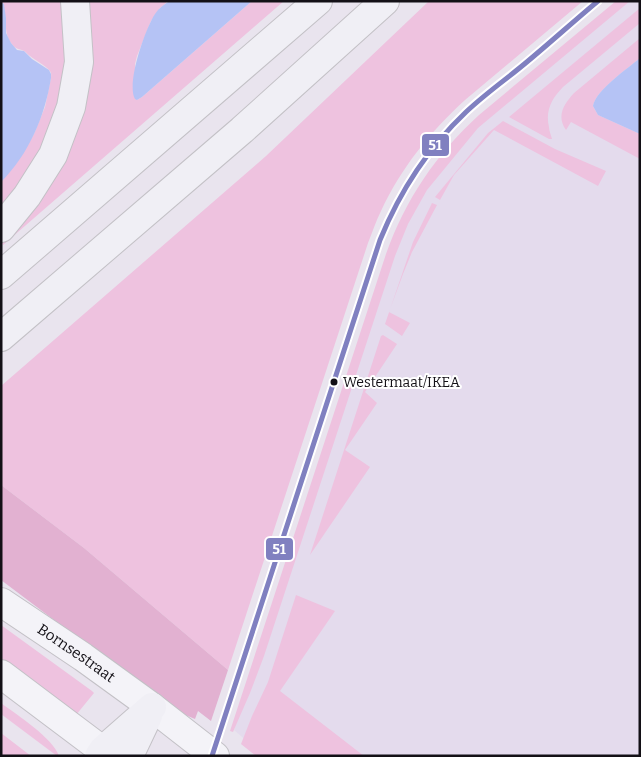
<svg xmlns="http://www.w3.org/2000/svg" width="641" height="757" font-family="Bitter,serif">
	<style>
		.built { fill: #e4dbed }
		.green { fill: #eec2df }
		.forest { fill: #e2b1d1 }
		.water { fill: #b5c3f5 }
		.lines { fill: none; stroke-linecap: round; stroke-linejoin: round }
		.primary-casing { stroke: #c3c1c6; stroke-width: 30 }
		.motorway-casing { stroke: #c3c1c6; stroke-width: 30 }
		.primary { stroke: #f4f3f8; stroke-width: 28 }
		.motorway { stroke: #f0eff5; stroke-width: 28 }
		.bus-1-casing { stroke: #fff; stroke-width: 9 }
		.bus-1 { stroke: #8080c0; stroke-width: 5 }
		.bus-dot { fill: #131016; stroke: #fff; stroke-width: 2 }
		.labels { text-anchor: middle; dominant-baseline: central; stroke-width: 4; stroke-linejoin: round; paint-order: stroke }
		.bus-label { font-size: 14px; fill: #131016; stroke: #fff; text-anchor: start }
		.street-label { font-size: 15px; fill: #131016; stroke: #fff }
		.line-badge { stroke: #fff; stroke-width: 2 }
		.badge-label { font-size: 14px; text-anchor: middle; font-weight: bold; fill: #fff }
	</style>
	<rect width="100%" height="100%" fill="#e9e4ee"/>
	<path class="built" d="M622 1H640V756H264L234 730 368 311 418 198 474 123Z"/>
	<path class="green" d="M1 1H62L66 61 59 104 42 149 18 189 1 209V182L26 148 34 134 45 107 51 78C51 75 52 73 49 70 45 65 36 61 30 56 28 55 26 52 24 51 18 48 16 50 11 43 2 31 9 13 1 1Z
		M88 1H166V3L160 8 151 21 137 56 135 64 137 100 142 97 252 1H284L3 245 2 243 36 204Z
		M429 1H583L465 100C430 132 401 168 381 211 376 221 372 233 368 243L228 670 84 548 1 485V386L266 156Z
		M616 1H630L478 128 427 190 408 224 395 256 264 656 250 693 233 732 230 731 386 254C405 200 436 154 479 115Z
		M640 8V23L563 87C552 98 545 111 549 127 549 131 551 135 552 139H549L509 117Z
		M640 38V58C627 69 596 90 593 106L598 115 640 134V159L571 122 566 130C556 116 564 104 574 93Z
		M503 121 555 149 606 171 598 186 494 130 454 175 440 200 435 197 488 133Z
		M432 203 437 205 412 252 403 274 389 312 410 323 402 336 385 324 413 242Z
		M383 335 397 344 365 392 377 403 345 450 370 467 310 555 381 336Z
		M296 595 335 611 280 691 364 756H256L241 744 252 716 268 682Z
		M1 625 92 691 94 693 76 715 1 659Z
		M1 703C17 715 53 738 59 756H57L1 714Z
		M1 733 31 756H1Z"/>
	<path class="forest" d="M1 485 84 548 228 670 211 721 198 711 195 719 183 714 147 690 1 580Z"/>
	<path class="water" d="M170 1H252L142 97 137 100 135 99C126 84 145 29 155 14 159 8 164 4 170 1Z
		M1 2 4 4 6 18V33L11 43 17 50 24 51 32 59 49 70 51 74V78C45 116 29 154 1 182Z
		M640 58V134L598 115 593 106C596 90 627 69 640 58Z"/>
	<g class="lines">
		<defs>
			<g id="primary">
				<path id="s1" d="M1 602 83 657 152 707 215 756"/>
				<path d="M1 674 110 756"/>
			</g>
			<path id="motorway" d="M1 228 27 196 53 155 71 107 79 62 75 1
				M1 275 318 1
				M1 337 242 130 385 1
				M99 756 103 750 152 707
				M129 756 148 716"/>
		</defs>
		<use href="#primary" class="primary-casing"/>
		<use href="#motorway" class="motorway-casing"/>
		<use href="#primary" class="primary"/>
		<use href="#motorway" class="motorway"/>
		<defs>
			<path id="bus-1" d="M212 756 380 240C400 191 428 148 466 112 486 93 508 78 528 61 552 41 574 21 598 1"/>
		</defs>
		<use href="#bus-1" class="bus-1-casing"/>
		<use href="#bus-1" class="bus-1"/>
	</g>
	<circle class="bus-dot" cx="334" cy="382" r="4.5"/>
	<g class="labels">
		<g class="bus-label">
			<text x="343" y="382">Westermaat/IKEA</text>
		</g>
		<g class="street-label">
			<text stroke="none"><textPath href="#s1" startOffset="91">Bornsestraat</textPath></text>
		</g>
	</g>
	<g class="line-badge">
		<rect x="421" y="133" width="29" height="24" rx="5" fill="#8080c0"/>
		<rect x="265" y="537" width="29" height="24" rx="5" fill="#8080c0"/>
	</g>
	<g class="badge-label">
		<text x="435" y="150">51</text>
		<text x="279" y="554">51</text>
	</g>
	<rect width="641" height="757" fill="none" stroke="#131016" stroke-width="5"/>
</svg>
